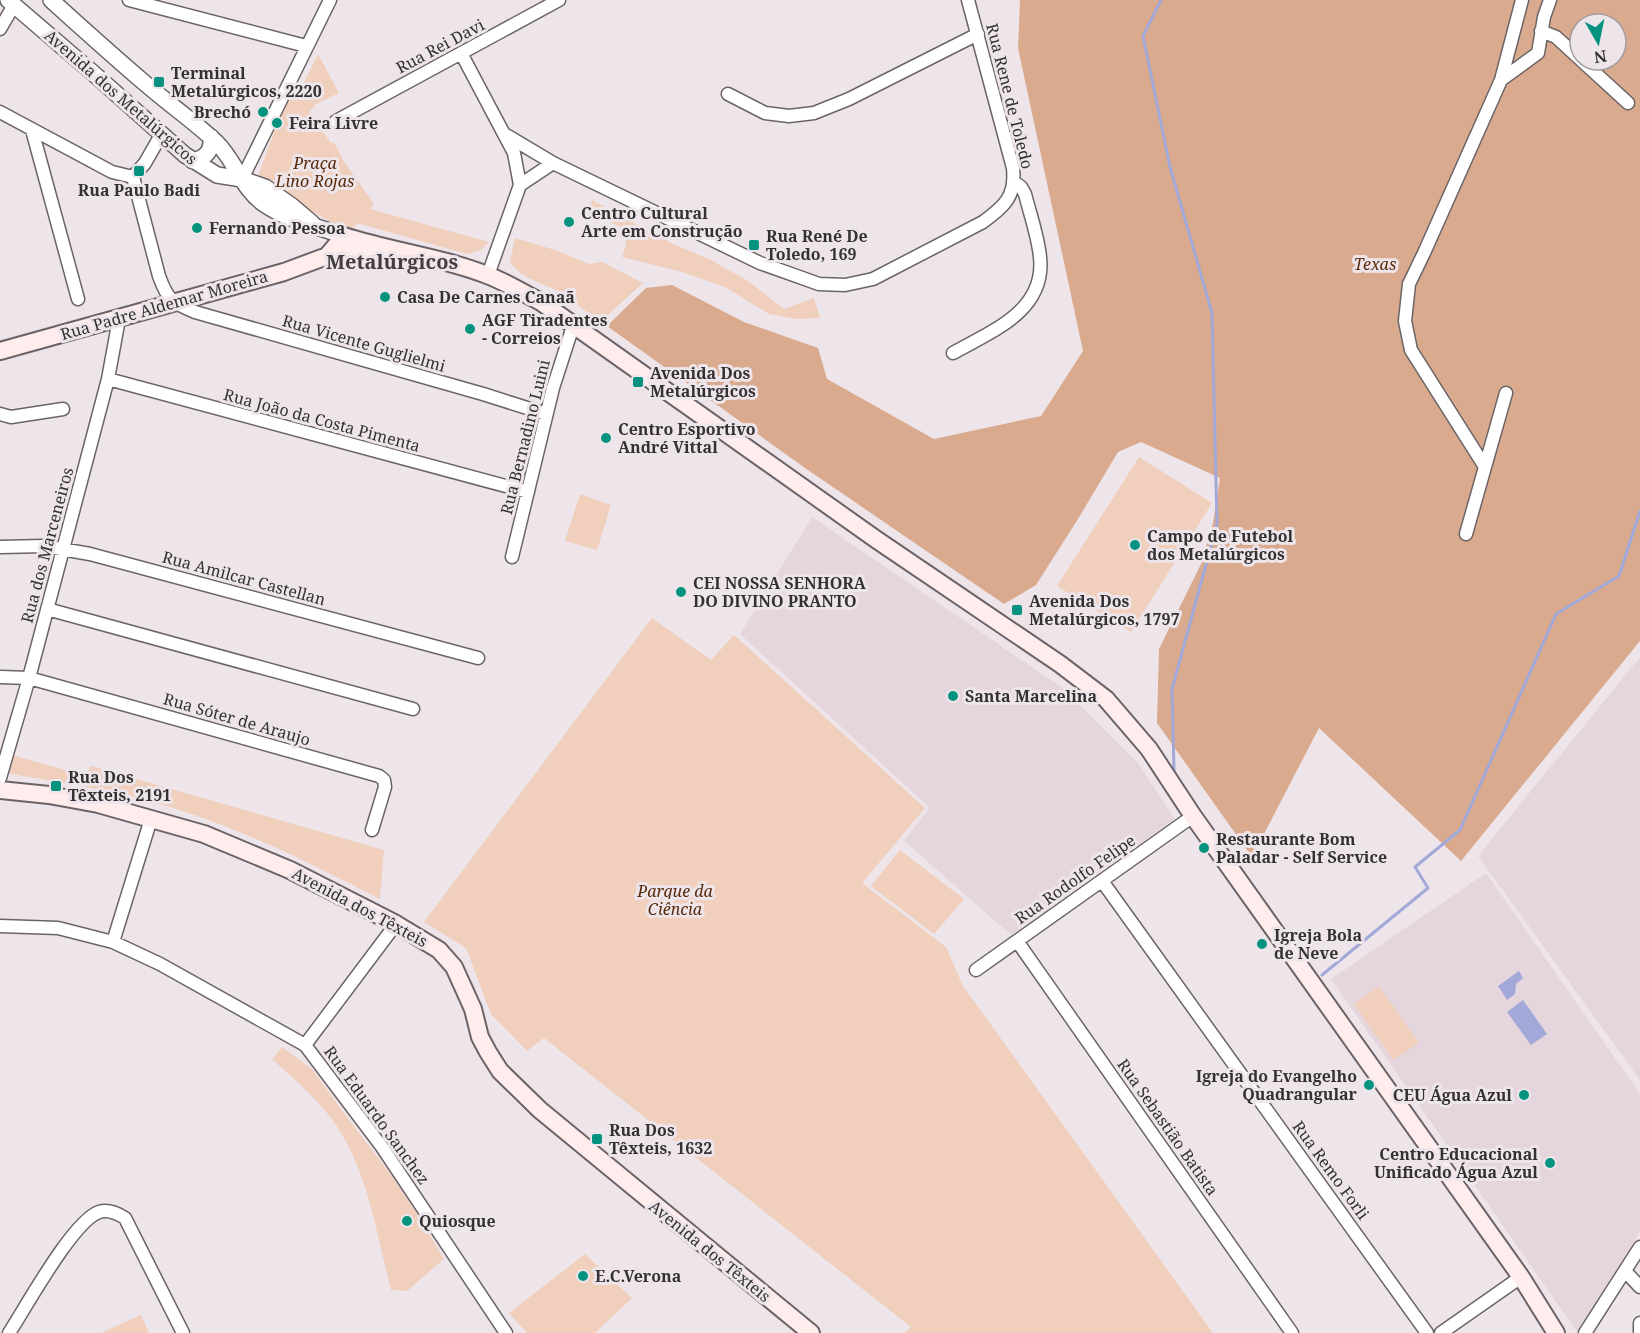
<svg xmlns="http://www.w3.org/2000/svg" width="1640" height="1333" font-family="'Noto Serif',serif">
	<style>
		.built { fill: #e5d6de }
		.green { fill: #f0cfbc }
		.forest { fill: #daaa8e; fill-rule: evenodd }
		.water { fill: #a2a9d8 }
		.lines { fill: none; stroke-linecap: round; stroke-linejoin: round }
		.stream { stroke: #a2a9d8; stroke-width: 3 }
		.minor-casing { stroke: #6b6467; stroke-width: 15 }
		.tertiary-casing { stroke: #6b6467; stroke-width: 18 }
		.secondary-casing { stroke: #6b6467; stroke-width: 20 }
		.minor { stroke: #fff; stroke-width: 12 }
		.tertiary { stroke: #fff; stroke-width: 15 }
		.secondary { stroke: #ffecec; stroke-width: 16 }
		.poi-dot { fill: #05937f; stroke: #eee5ea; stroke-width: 2 }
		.labels { text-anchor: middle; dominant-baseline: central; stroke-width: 6; stroke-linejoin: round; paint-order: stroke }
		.street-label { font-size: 16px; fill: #343133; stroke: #eee5ea }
		.poi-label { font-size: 16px; font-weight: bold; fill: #343133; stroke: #eee5ea; text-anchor: start }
		.park-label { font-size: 16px; font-style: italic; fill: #582b0a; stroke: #eee5ea }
		.quarter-label { font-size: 20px; font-weight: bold; fill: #443d40; stroke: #eee5ea }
	</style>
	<rect width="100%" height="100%" fill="#eee5ea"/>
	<path class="built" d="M812 517 1064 689 1138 763 1175 819 1011 935 902 839 904 840 930 808 740 634Z
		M1640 657V1080L1478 856Z
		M1486 873 1640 1094V1232L1577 1332 1331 979Z"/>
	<path class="green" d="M318 54 339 93 316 104 309 112 331 143 334 142 343 160 374 204 370 209 489 242 481 250 467 254 357 223 349 232 283 195 258 176 291 87 298 95Z
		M592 200 671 243 711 260 748 281 784 309 814 298 820 318 797 319 769 314 725 287 682 272 622 257 626 245V229L607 221 605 215 590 210Z
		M515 238 558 251 589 264 602 262 643 283 600 322C586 312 572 299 558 291 540 282 522 279 510 262Z
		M1139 457 1212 503 1131 632 1057 586Z
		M580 494 611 505 597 550 565 541Z
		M652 618 711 660 734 635 925 808 862 883 946 947 963 986 1213 1333H905L911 1327 544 1038 527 1051 491 1014 466 948 424 922Z
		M12 755 86 776 91 766 384 850 380 899C308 862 235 825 156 803 106 789 54 782 3 772Z
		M900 850 964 899 934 934 871 886Z
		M1379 986 1419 1043 1393 1060 1354 1004Z
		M282 1047 313 1070 343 1112 391 1175 421 1220 444 1259 407 1291 391 1290C377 1236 368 1172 336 1125 319 1100 294 1079 272 1059Z
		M585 1254 632 1298 595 1333H527L509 1313Z
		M141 1315 149 1333H101Z"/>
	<path class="forest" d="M1020 0H1640V641L1461 861 1319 728 1252 857 1157 723 1159 649 1201 564 1213 523 1220 478 1141 442 1118 452 1078 519 1036 585 1004 604 805 468 607 326 646 288 672 285 744 322 818 348 827 379 934 439 1041 416 1083 351 1018 48ZM1580 24H1616V60H1580Z"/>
	<path class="water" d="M1519 971 1523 978 1516 984 1515 994 1507 1000 1498 986Z
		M1523 1000 1547 1034 1531 1045 1507 1012Z"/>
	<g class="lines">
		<path class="stream" d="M1161 0 1143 36 1170 167 1212 313 1217 524 1172 689 1174 771
			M1322 975 1428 888 1415 867 1460 830 1556 614 1619 576 1640 511"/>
		<defs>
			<path id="minor" d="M129 0 306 46
				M0 29 14 5
				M1541 31 1556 37 1580 59
				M461 53 514 153 520 185 488 275
				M1581 60 1628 103
				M1501 80 1538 53 1544 17 1550 0
				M728 94 765 113 789 116 814 113 849 99 978 34
				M0 112 112 172 133 177
				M336 121 559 0
				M32 130 78 299
				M506 135 553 163
				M133 177 159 276C168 301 172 302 195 312L483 394 546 414
				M133 177 145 163 161 135
				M242 179 330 0
				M520 185 553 163 760 263 819 284 845 285 873 279 983 222C1005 206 1016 196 1013 168L968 0
				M953 353C992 331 1046 311 1040 257 1038 236 1030 214 1025 194L1021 187 1014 182
				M108 379 528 492
				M0 414 11 417 63 409
				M1485 467 1411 350 1405 321 1409 284 1424 253 1501 80 1522 0
				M1466 534 1506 393
				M0 547 44 546 90 554 478 658
				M512 557 553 388 573 326
				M47 609 413 709
				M0 677 29 678 379 776 384 780 385 787 372 830
				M0 778 29 678 108 379 119 319
				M1102 881 1427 1333
				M0 926 58 928 113 942 160 964 305 1045 382 1147 506 1333
				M1017 941 1292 1333
				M113 942 151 819
				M976 970 1193 816
				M305 1045 396 924
				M1625 1271 1640 1287
				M1640 1323V1331
				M9 1333C26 1307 73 1221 99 1212 108 1209 117 1213 125 1218L183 1333
				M1441 1333 1521 1277
				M1585 1333 1640 1247"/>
			<path id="tertiary" d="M8 0 93 73 185 155 217 175 242 179 265 187 292 206 312 223
				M51 0C82 28 114 57 147 85 170 105 195 122 217 143 236 162 242 189 264 204 289 221 317 226 344 236
				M193 161C207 157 212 151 211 137"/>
			<path id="secondary" d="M327 256 344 236C391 251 441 257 487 275 506 282 523 293 541 302L877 540 1060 664 1106 699 1149 749 1193 816 1521 1277 1556 1333
				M0 351 284 272 327 256 376 247
				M0 790 49 795 98 804 204 834 290 870 396 924 439 950 454 967 473 1009 480 1037 488 1052 500 1071 540 1110 811 1333"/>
		</defs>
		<use href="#minor" class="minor-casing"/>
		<use href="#tertiary" class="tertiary-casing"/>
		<use href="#secondary" class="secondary-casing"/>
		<use href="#minor" class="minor"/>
		<use href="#tertiary" class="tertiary"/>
		<use href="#secondary" class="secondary"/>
	</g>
	<g class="poi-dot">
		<rect x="153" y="76" width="12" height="12" rx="3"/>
		<circle cx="263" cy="112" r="6"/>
		<circle cx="277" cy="123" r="6"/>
		<rect x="133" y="165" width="12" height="12" rx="3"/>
		<circle cx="569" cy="222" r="6"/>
		<circle cx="197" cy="228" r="6"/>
		<rect x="748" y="239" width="12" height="12" rx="3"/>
		<circle cx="385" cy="297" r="6"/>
		<circle cx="470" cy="329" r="6"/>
		<rect x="632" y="376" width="12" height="12" rx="3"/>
		<circle cx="606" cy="438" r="6"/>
		<circle cx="1135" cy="545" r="6"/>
		<circle cx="681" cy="592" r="6"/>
		<rect x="1011" y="604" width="12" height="12" rx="3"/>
		<circle cx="953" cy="696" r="6"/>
		<rect x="50" y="780" width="12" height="12" rx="3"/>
		<circle cx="1204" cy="848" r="6"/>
		<circle cx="1262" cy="944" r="6"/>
		<circle cx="1369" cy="1085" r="6"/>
		<circle cx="1524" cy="1095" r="6"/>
		<rect x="591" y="1133" width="12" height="12" rx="3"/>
		<circle cx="1550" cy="1163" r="6"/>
		<circle cx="407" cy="1221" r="6"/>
		<circle cx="583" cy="1276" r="6"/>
	</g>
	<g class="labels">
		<g class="street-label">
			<text transform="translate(440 46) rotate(-28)">Rua Rei Davi</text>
			<text transform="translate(1010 96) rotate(76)">Rua Rene de Toledo</text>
			<text transform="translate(121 97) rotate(41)">Avenida dos Metalúrgicos</text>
			<text transform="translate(164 305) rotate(-16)">Rua Padre Aldemar Moreira</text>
			<text transform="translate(364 343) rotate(16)">Rua Vicente Guglielmi</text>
			<text transform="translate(322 420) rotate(15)">Rua João da Costa Pimenta</text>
			<text transform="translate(525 437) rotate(-76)">Rua Bernadino Luini</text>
			<text transform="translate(47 545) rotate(-75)">Rua dos Marceneiros</text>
			<text transform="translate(244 578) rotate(15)">Rua Amilcar Castellan</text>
			<text transform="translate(237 719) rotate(16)">Rua Sóter de Araujo</text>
			<text transform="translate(1075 879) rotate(-35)">Rua Rodolfo Felipe</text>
			<text transform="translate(360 907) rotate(28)">Avenida dos Têxteis</text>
			<text transform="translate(377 1115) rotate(54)">Rua Eduardo Sanchez</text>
			<text transform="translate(1168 1127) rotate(55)">Rua Sebastião Batista</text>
			<text transform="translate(1331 1170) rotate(54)">Rua Remo Forli</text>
			<text transform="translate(710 1251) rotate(39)">Avenida dos Têxteis</text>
		</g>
		<g class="poi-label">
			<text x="171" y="73">Terminal<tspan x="171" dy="18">Metalúrgicos, 2220</tspan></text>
			<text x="251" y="112" text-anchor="end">Brechó</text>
			<text x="289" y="123">Feira Livre</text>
			<text x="139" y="190" text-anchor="middle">Rua Paulo Badi</text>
			<text x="581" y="213">Centro Cultural<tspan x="581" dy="18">Arte em Construção</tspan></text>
			<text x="209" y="228">Fernando Pessoa</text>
			<text x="766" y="236">Rua René De<tspan x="766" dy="18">Toledo, 169</tspan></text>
			<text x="397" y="297">Casa De Carnes Canaã</text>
			<text x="482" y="320">AGF Tiradentes<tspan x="482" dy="18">- Correios</tspan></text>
			<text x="650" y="373">Avenida Dos<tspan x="650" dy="18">Metalúrgicos</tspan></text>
			<text x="618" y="429">Centro Esportivo<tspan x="618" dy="18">André Vittal</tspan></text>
			<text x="1147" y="536">Campo de Futebol<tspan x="1147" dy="18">dos Metalúrgicos</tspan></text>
			<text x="693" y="583">CEI NOSSA SENHORA<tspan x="693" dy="18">DO DIVINO PRANTO</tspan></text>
			<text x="1029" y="601">Avenida Dos<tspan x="1029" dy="18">Metalúrgicos, 1797</tspan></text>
			<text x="965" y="696">Santa Marcelina</text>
			<text x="68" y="777">Rua Dos<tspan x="68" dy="18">Têxteis, 2191</tspan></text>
			<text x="1216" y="839">Restaurante Bom<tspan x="1216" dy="18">Paladar - Self Service</tspan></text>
			<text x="1274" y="935">Igreja Bola<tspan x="1274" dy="18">de Neve</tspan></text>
			<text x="1357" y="1076" text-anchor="end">Igreja do Evangelho<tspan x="1357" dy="18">Quadrangular</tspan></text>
			<text x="1512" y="1095" text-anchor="end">CEU Água Azul</text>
			<text x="609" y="1130">Rua Dos<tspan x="609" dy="18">Têxteis, 1632</tspan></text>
			<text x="1538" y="1154" text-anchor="end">Centro Educacional<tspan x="1538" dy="18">Unificado Água Azul</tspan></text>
			<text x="419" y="1221">Quiosque</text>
			<text x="595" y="1276">E.C.Verona</text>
		</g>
		<g class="park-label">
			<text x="315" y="163">Praça<tspan x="315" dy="18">Lino Rojas</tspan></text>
			<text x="1375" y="264">Texas</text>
			<text x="675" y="891">Parque da<tspan x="675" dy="18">Ciência</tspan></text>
		</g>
		<g class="quarter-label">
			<text x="392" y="261">Metalúrgicos</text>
		</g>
	</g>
	<g transform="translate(1598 42) rotate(171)"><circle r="28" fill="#eee5ea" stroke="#a49da1" stroke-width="1.5"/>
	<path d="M0-4.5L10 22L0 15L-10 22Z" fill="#05937f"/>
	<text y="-9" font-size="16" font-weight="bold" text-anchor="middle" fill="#343133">N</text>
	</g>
</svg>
